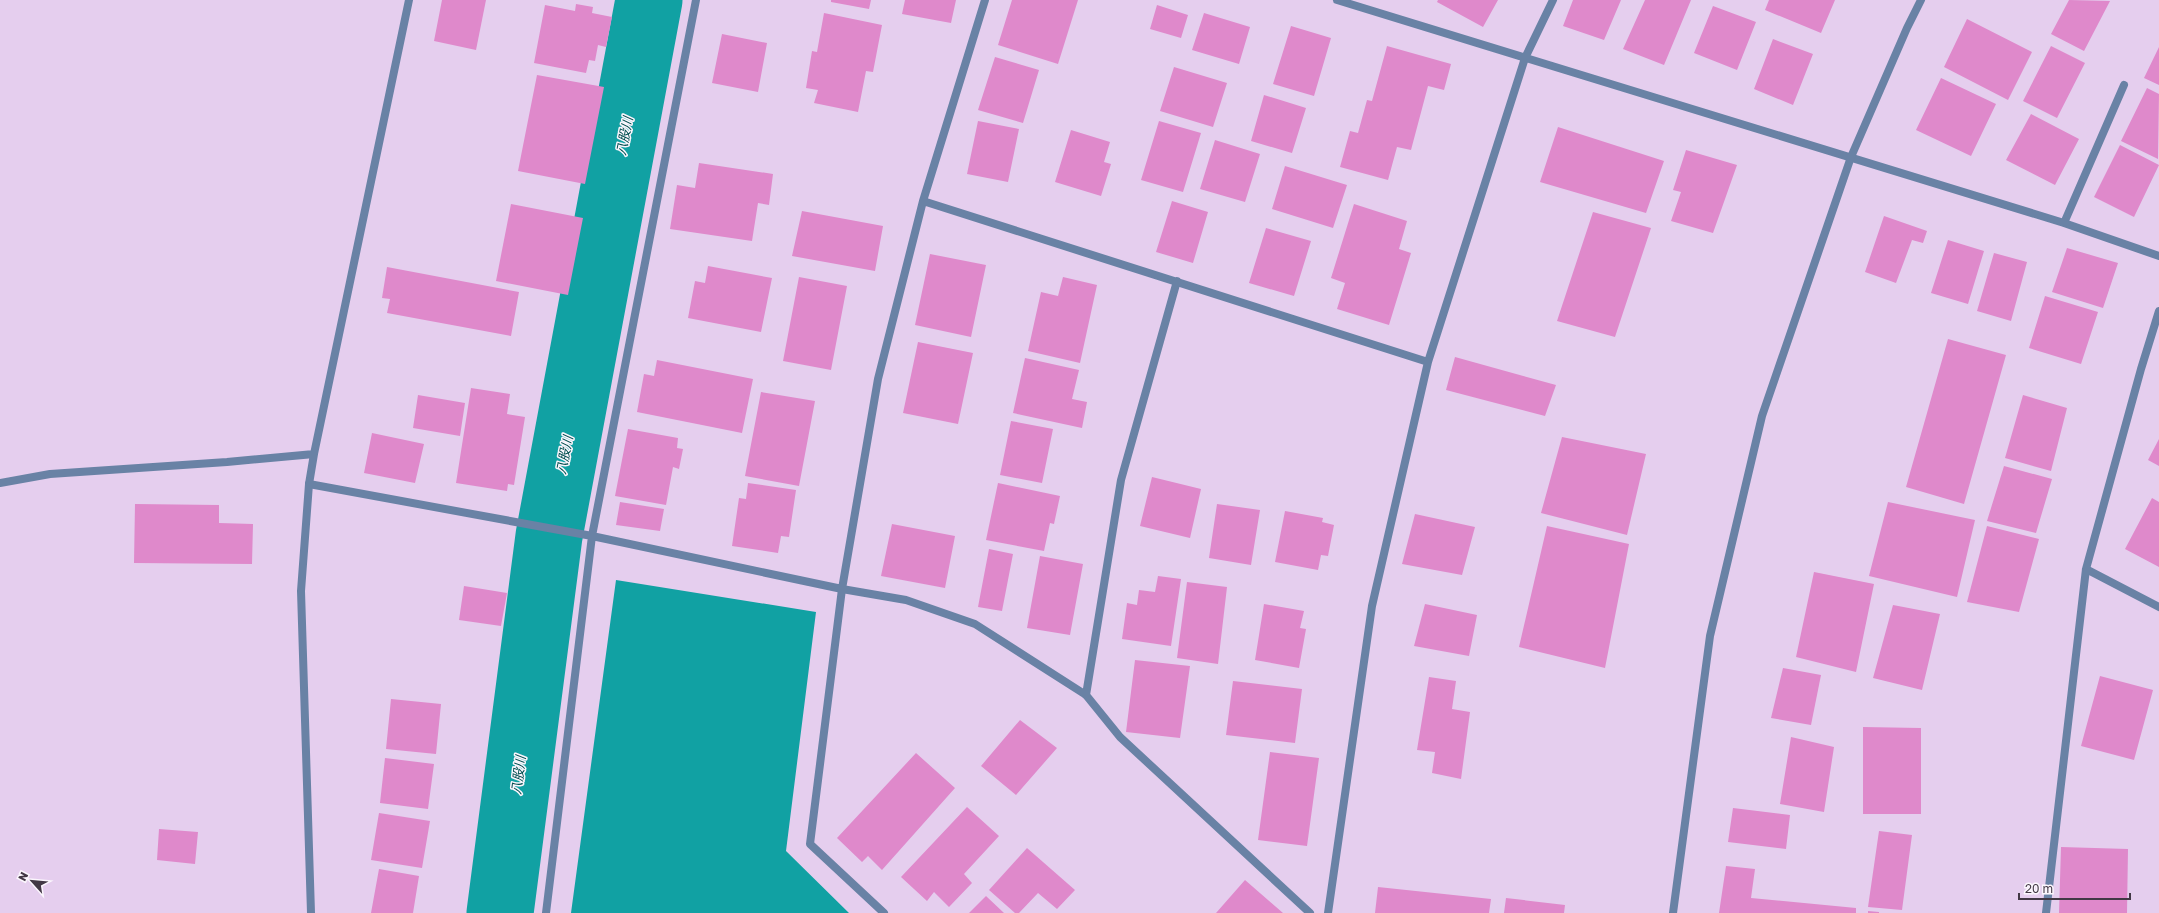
<svg xmlns="http://www.w3.org/2000/svg" width="2159" height="913" font-family="'Golos Text','Noto Sans JP',sans-serif">
	<style>
		.water { fill: #11a1a3 }
		.lines { fill: none; stroke-linecap: round; stroke-linejoin: round }
		.river { stroke: #11a1a3; stroke-width: 67 }
		.building { fill: #df89cb }
		.minor { stroke: #6982a5; stroke-width: 8 }
		.tertiary { stroke: #6982a5; stroke-width: 8 }
		.labels { text-anchor: middle; dominant-baseline: central; stroke-width: 3; stroke-linejoin: round; paint-order: stroke }
		.water-label { font-size: 13px; font-style: italic; fill: #004d4e; stroke: #fbf6fd }
	</style>
	<rect width="100%" height="100%" fill="#e5ceee"/>
	<path class="water" d="M616 580 816 612 786 851 849 913H571Z"/>
	<g class="lines">
		<path class="river" d="M500 913 549 536 649 0"/>
	</g>
	<path class="building" d="M442 0H486L476 50 434 41Z
		M831 0H871L869 9 831 2Z
		M905 0H956L951 23 902 14Z
		M1012 0H1078L1058 64 998 45Z
		M1438 0H1498L1483 27 1437 2Z
		M1573 0H1621L1604 40 1563 26Z
		M1645 0H1691L1664 65 1623 49Z
		M1769 0H1835L1821 33 1765 10Z
		M2069 0 2110 1 2084 51 2051 34Z
		M576 4 593 7 592 13 612 17 606 47 598 45 595 61 589 60 586 73 534 63 545 5 575 11Z
		M1157 5 1188 15 1181 38 1150 29Z
		M1713 6 1756 22 1737 70 1694 53Z
		M824 13 882 25 873 72 866 71 858 112 814 103 818 90 806 88 812 51 817 52Z
		M1204 13 1250 27 1239 64 1192 50Z
		M1967 19 2032 52 2008 100 1944 67Z
		M1291 26 1331 38 1314 96 1273 84Z
		M722 34 767 43 758 92 712 83Z
		M1773 39 1813 54 1793 105 1754 89Z
		M1387 46 1451 64 1444 90 1428 86 1411 150 1397 147 1388 180 1340 167 1350 131 1358 133 1367 100 1372 101Z
		M2051 46 2085 63 2057 118 2023 101Z
		M2159 47V85L2144 78Z
		M995 57 1039 70 1023 123 978 110Z
		M1174 67 1227 83 1213 127 1160 111Z
		M537 75 604 87 585 184 518 171Z
		M1941 78 1996 104 1971 156 1916 130Z
		M2147 88 2159 94 2158 159 2121 141Z
		M1264 95 1306 108 1292 153 1251 141Z
		M2031 114 2079 139 2055 185 2006 160Z
		M978 121 1019 129 1008 182 967 174Z
		M1159 121 1201 133 1183 192 1141 180Z
		M1558 127 1664 161 1646 213 1540 182Z
		M1071 130 1110 142 1104 162 1111 164 1101 196 1055 182Z
		M1215 140 1260 154 1245 202 1200 189Z
		M2120 145 2159 165 2134 217 2094 197Z
		M1686 150 1737 165 1713 233 1671 221 1681 192 1673 190Z
		M699 163 773 174 769 205 758 203 752 241 670 229 677 185 695 188Z
		M1285 166 1347 185 1333 228 1272 209Z
		M1172 201 1208 212 1193 263 1156 252Z
		M511 204 583 218 568 295 496 281Z
		M1354 204 1407 221 1399 249 1411 253 1389 325 1337 309 1345 283 1331 278Z
		M802 211 883 226 875 271 792 256Z
		M1593 212 1651 228 1615 337 1557 321Z
		M1884 216 1927 231 1923 243 1912 240 1896 283 1865 272Z
		M1266 228 1311 241 1294 296 1249 283Z
		M1948 240 1984 251 1968 304 1931 293Z
		M2067 248 2118 263 2103 308 2052 292Z
		M1994 253 2027 262 2011 321 1977 311Z
		M930 254 986 265 971 337 915 325Z
		M708 266 772 278 761 332 688 318 695 281 705 283Z
		M387 267 519 292 511 336 387 313 390 299 382 298Z
		M799 277 847 286 831 370 783 361Z
		M1063 277 1097 285 1080 363 1028 351 1041 292 1058 296Z
		M2045 296 2098 312 2081 364 2029 348Z
		M1948 339 2006 355 1964 504 1906 487Z
		M918 342 973 353 958 424 903 413Z
		M1455 357 1556 385 1545 416 1446 390Z
		M1025 358 1079 370 1072 399 1087 402 1082 428 1013 413Z
		M657 360 753 379 742 433 637 412 644 374 654 376Z
		M471 388 510 394 507 414 525 417 514 485 508 484 507 491 456 483Z
		M761 392 815 401 799 486 745 476Z
		M418 395 465 403 460 436 413 428Z
		M2023 395 2067 408 2051 471 2005 458Z
		M1011 421 1053 429 1042 483 1000 475Z
		M628 429 678 438 677 448 683 449 679 469 673 467 666 505 615 496Z
		M372 433 424 444 415 483 364 473Z
		M1562 437 1646 454 1627 535 1541 513Z
		M2159 439V466L2148 460Z
		M2004 466 2052 479 2036 533 1987 521Z
		M1152 477 1201 489 1190 538 1140 526Z
		M748 483 796 490 789 537 781 536 778 553 732 546 739 498 746 499Z
		M998 483 1060 496 1054 524 1050 523 1044 551 986 540Z
		M2152 498 2159 502V567L2125 549Z
		M620 502 664 509 660 531 616 525Z
		M1888 502 1975 520 1957 597 1869 576Z
		M135 504 219 505V523L253 524 252 564 134 563Z
		M1217 504 1260 510 1251 565 1209 558Z
		M1285 511 1323 518 1322 522 1334 525 1328 556 1321 555 1318 570 1275 562Z
		M1415 514 1475 527 1462 575 1402 564Z
		M892 524 955 536 945 588 881 576Z
		M1547 526 1629 544 1605 668 1519 647Z
		M1987 526 2039 539 2019 612 1967 602Z
		M989 549 1013 554 1002 611 978 607Z
		M1040 556 1083 564 1070 635 1027 628Z
		M1814 572 1874 584 1856 672 1796 657Z
		M1158 576 1181 579 1171 646 1122 639 1127 603 1137 605 1139 590 1155 592Z
		M1187 582 1227 587 1218 664 1177 658Z
		M464 586 507 593 501 626 459 620Z
		M1264 604 1304 611 1300 628 1306 629 1299 668 1255 660Z
		M1425 604 1477 615 1469 656 1414 646Z
		M1893 605 1940 614 1922 690 1873 678Z
		M1135 660 1190 666 1180 738 1126 732Z
		M1783 668 1821 675 1811 725 1771 718Z
		M2100 676 2153 690 2134 760 2081 746Z
		M1429 677 1456 681 1452 709 1470 712 1461 779 1432 773 1435 752 1417 750Z
		M1233 681 1302 689 1295 743 1226 735Z
		M391 699 441 704 436 754 386 749Z
		M1020 720 1057 748 1016 795 981 766Z
		M1863 727 1921 728V814H1863Z
		M1791 737 1834 747 1824 812 1780 804Z
		M1270 752 1319 758 1307 846 1258 840Z
		M916 753 955 788 882 870 868 856 862 862 837 838Z
		M385 758 434 764 428 809 380 803Z
		M967 807 999 836 964 874 972 883 949 907 934 892 927 901 901 877Z
		M1733 808 1790 815 1786 849 1728 842Z
		M379 813 430 821 422 868 371 860Z
		M159 829 198 832 195 864 157 860Z
		M1879 831 1912 835 1902 910 1868 907Z
		M2061 847 2128 849 2127 913H2059Z
		M1027 848 1075 890 1057 909 1038 893 1019 913H1015L989 890Z
		M1726 866 1755 869 1751 898 1856 908V913H1719Z
		M379 869 419 876 413 913H371Z
		M1245 880 1283 913H1216Z
		M1378 887 1491 899 1489 913H1375Z
		M986 896 1004 913H969Z
		M1506 898 1565 905 1564 913H1504Z
		M1868 911 1879 912V913H1868Z"/>
	<g class="lines">
		<path class="minor" d="M1337 0 2064 223 2159 256
			M923 201 1428 362
			M2064 223 2124 85
			M309 484 592 536 842 589 906 600 975 624 1086 695 1120 737 1310 913
			M2086 569 2159 607
			M1086 695 1121 480 1177 281
			M546 913 592 536 696 0
			M884 913 810 844 842 589 878 379 923 201 985 0
			M1328 913 1372 606 1428 362 1525 58 1553 0
			M2046 913 2086 569 2141 369 2159 311"/>
		<path class="tertiary" d="M0 483 50 474 227 462 314 454
			M311 913 301 591 309 484 314 454 409 0
			M1673 913 1710 636 1762 416 1851 157 1907 28 1921 0"/>
	</g>
	<g class="labels">
		<g class="water-label">
			<text transform="translate(624 136) rotate(-79)">八股川</text>
			<text transform="translate(564 455) rotate(-79)">八股川</text>
			<text transform="translate(518 775) rotate(-83)">八股川</text>
		</g>
	</g>
	<g transform="translate(32 881) rotate(297)" stroke="#fbf6fd" stroke-width="3" paint-order="stroke">
	<path d="M0-3L7 15L0 10L-7 15Z" fill="#423845"/>
	<text y="-6" font-size="11" font-weight="bold" text-anchor="middle" fill="#423845">N</text>
	</g>
	<path d="M2019 893v6h111v-6" fill="none" stroke="#423845" stroke-width="2"/>
	<text x="2025" y="893" font-size="12" fill="#423845" stroke="#fbf6fd" stroke-width="3" paint-order="stroke">20 m</text>
</svg>
